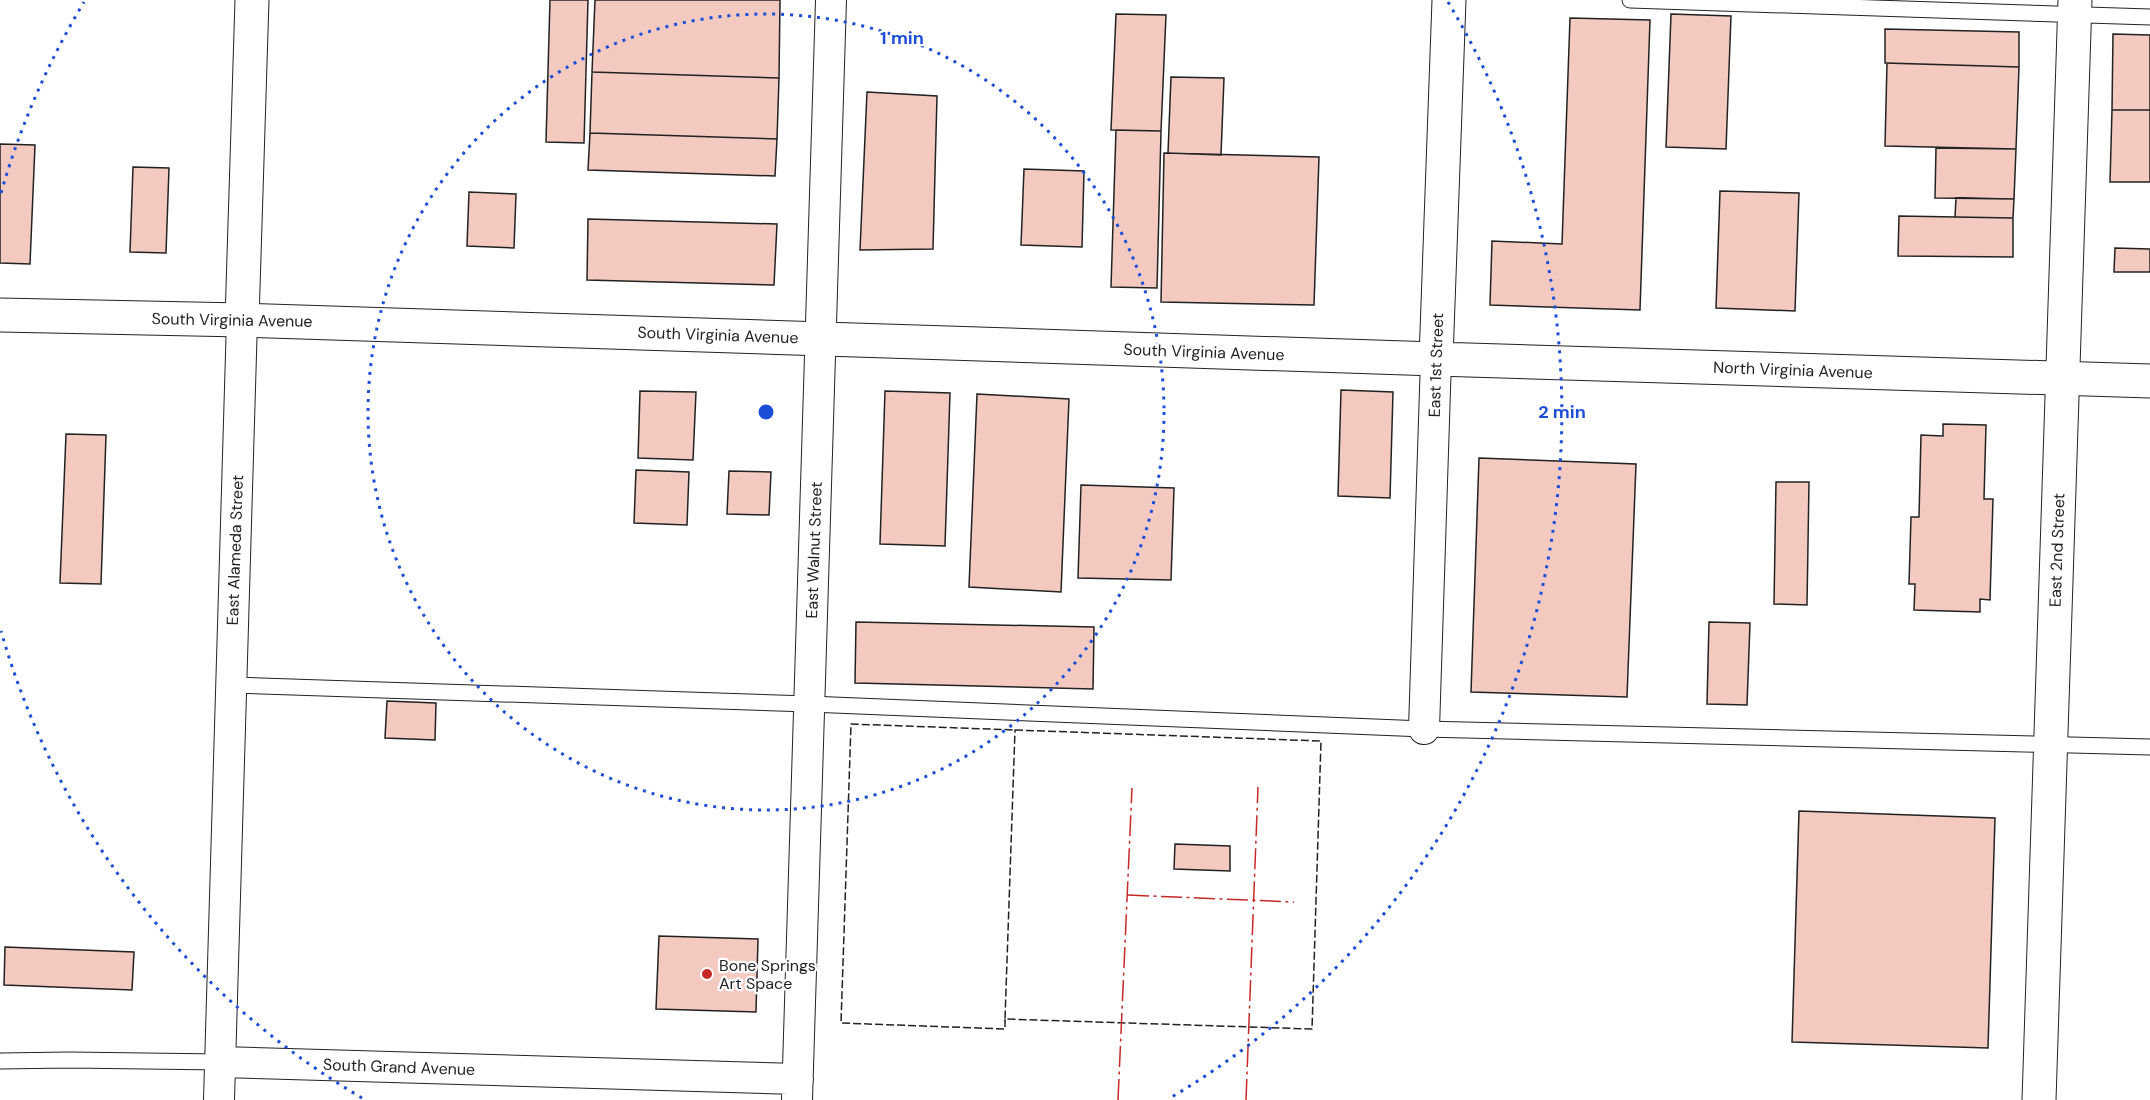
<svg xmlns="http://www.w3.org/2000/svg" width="2150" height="1100" font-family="'DM Sans',sans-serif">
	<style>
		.building { fill: #f3c9c0; stroke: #222; stroke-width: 1.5 }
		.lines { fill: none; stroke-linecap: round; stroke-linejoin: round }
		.service-casing { stroke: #222; stroke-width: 17 }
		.minor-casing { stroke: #222; stroke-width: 32 }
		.tertiary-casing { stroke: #222; stroke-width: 35 }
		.primary-casing { stroke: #222; stroke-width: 35 }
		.service { stroke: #fff; stroke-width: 15 }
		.minor { stroke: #fff; stroke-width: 30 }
		.tertiary { stroke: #fff; stroke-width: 33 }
		.primary { stroke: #fff; stroke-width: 33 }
		.fence { stroke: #222; stroke-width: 1.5; stroke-dasharray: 8 3; stroke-linecap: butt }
		.power { stroke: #c62828; stroke-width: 1.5; stroke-dasharray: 21 4.5 3 4.5; stroke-linecap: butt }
		.ring { fill: none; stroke: #1d4ed8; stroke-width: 3; stroke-dasharray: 3 6 }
		.poi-dot { fill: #c62828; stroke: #fff; stroke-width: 2 }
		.labels { text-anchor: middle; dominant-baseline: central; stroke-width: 4.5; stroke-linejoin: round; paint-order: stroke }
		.street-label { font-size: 16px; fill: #222; stroke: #fff }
		.poi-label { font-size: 16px; fill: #222; stroke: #fff; text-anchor: start }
		.centre { fill: #1d4ed8; stroke: #fff; stroke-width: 3 }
		.ring-label { font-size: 18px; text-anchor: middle; font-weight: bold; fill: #1d4ed8; stroke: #fff; stroke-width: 4.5; stroke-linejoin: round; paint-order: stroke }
	</style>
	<rect width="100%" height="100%" fill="#fff"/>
	<path class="building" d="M550 0H588L584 143 546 142Z
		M595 0H780L779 78 592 72Z
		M1116 14 1166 15 1161 131 1111 130Z
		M1671 14 1731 16 1726 149 1666 147Z
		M1570 18 1650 20 1640 310 1490 305 1492 241 1562 244Z
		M1885 29 2019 32V67L1885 63Z
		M2113 34 2150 35V110H2112Z
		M1887 63 2019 67 2016 149 1885 146Z
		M592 72 779 78 777 139 590 133Z
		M1171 77 1224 78 1221 155 1168 153Z
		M867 92 937 96 933 249 860 250Z
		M2112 110H2150V182H2110Z
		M1116 130 1161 131 1157 288 1111 287Z
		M590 133 777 139 775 176 588 170Z
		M0 144 35 145 30 264 0 263Z
		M1936 148 2016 149 2014 199 1935 198Z
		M1164 153 1319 157 1314 305 1161 302Z
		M133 167 169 168 166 253 130 252Z
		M1024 169 1084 171 1082 247 1021 245Z
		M1720 191 1799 193 1795 311 1716 308Z
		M469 192 516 194 514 248 467 246Z
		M1956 198 2014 199 2013 218 1955 217Z
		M1899 216 2013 218V257L1898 256Z
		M588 219 777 224 774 285 587 280Z
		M2115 248 2150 249V272H2114Z
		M1341 390 1393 392 1390 498 1338 496Z
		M640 391 696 392 693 460 638 458Z
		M885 391 950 393 945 546 880 544Z
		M977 394 1069 399 1061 592 969 587Z
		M1943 424 1986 425 1984 499H1993L1990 600 1980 599V612L1914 610 1915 584H1909L1911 517H1919L1921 435 1943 436Z
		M66 434 106 435 101 584 60 583Z
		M1479 458 1636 464 1627 697 1471 692Z
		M636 470 689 472 687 525 634 523Z
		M729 471 771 472 769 515 727 514Z
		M1776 482H1809L1807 605 1774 604Z
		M1081 485 1174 488 1171 580 1078 578Z
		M856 622 1094 627 1093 689 855 683Z
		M1709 622 1750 623 1747 705 1707 704Z
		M387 701 436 703 435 740 385 738Z
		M1799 811 1995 818 1988 1048 1792 1042Z
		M1175 844 1230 846V871L1174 869Z
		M659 936 758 939 756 1012 656 1009Z
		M5 947 134 952 132 990 4 985Z"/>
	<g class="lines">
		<defs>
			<path id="service" d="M1630 0 2150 17
				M231 685 809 704 1424 729 2150 747
				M0 1061 70 1060 220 1062"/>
			<path id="minor" d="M1424 729 1436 359
				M220 1062 798 1079
				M219 1100 242 320
				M797 1100 831 0"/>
			<path id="tertiary" d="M0 315 242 320 1436 359 2150 381
				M242 320 252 0
				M1436 359 1449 0"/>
			<path id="primary" d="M2039 1100 2075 0"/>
		</defs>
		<use href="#service" class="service-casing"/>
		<use href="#minor" class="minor-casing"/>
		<use href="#tertiary" class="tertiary-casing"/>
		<use href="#primary" class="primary-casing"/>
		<use href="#service" class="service"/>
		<use href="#minor" class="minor"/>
		<use href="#tertiary" class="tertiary"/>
		<use href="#primary" class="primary"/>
		<path class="fence" d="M1015 730 1321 741 1312 1029 1005 1019Z
			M1005 1019V1029L841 1023 851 724 1015 730"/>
		<path class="power" d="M1128 895 1294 902
			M1118 1100 1132 788
			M1246 1100 1258 787"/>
	</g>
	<g class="ring">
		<circle cx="766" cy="412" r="398"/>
		<path d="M362 1098A796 796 0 0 1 1 631M1 193A796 796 0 0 1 84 2M1448 2A796 796 0 0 1 1170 1098"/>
	</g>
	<circle class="poi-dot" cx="707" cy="974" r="6"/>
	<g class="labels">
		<g class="street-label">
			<text transform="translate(232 320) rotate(1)">South Virginia Avenue</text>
			<text transform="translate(718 335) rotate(2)">South Virginia Avenue</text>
			<text transform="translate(1204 352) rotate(2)">South Virginia Avenue</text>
			<text transform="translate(1436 365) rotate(-88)">East 1st Street</text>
			<text transform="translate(1793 370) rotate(2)">North Virginia Avenue</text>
			<text transform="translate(235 550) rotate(-88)">East Alameda Street</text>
			<text transform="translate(814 550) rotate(-88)">East Walnut Street</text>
			<text transform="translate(2057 550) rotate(-88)">East 2nd Street</text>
			<text transform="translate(399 1067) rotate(2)">South Grand Avenue</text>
		</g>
		<g class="poi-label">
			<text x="719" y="965">Bone Springs<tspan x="719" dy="18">Art Space</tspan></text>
		</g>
	</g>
	<circle cx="766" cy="412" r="9" class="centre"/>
	<g class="ring-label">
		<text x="902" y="44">1 min</text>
		<text x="1562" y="418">2 min</text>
	</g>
</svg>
